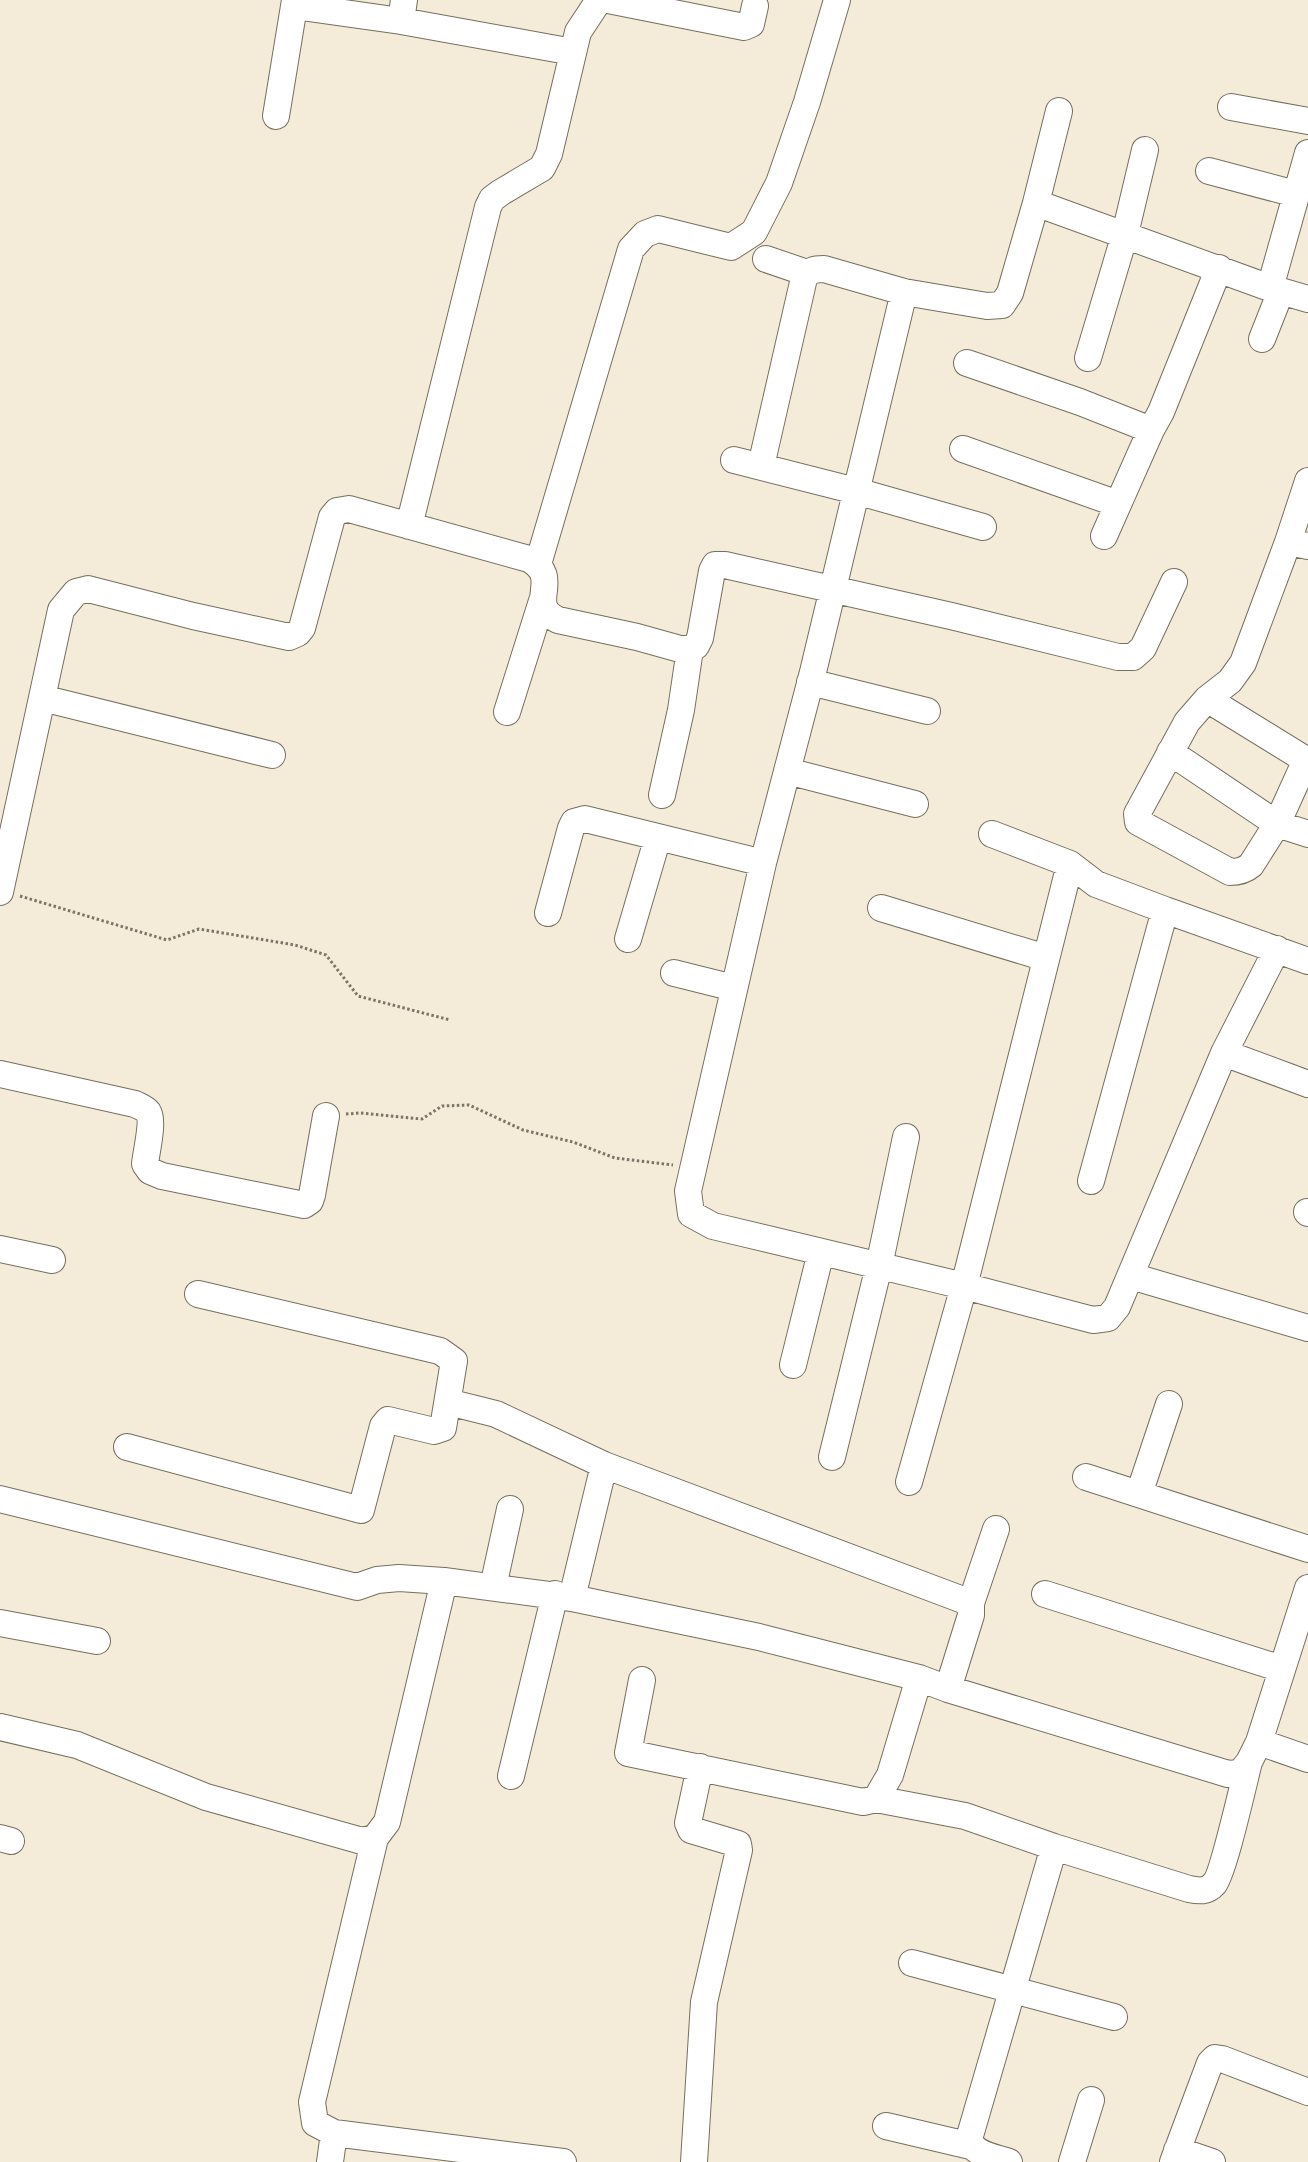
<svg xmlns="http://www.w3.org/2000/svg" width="1308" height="2162" font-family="Poppins,sans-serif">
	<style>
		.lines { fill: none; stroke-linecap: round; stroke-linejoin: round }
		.minor-casing { stroke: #756f5e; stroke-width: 28 }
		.path { stroke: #7a7569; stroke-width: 3; stroke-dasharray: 2.5 2.5; stroke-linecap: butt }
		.minor { stroke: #fff; stroke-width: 26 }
	</style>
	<rect width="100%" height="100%" fill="#f4ecd9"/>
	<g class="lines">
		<defs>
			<path id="minor" d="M404 0 401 21 573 52
				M608 0 744 27 751 24 755 6
				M294 6 401 21
				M1231 107 1308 121
				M276 116 295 0
				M1209 171 1296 194
				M1036 203 1059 111
				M766 259 807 273
				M1270 288 1308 153
				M904 292 813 672 763 863 688 1191 691 1214 713 1226 964 1286 1093 1320 1108 1318 1117 1307 1224 1053 1277 949
				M1262 339 1281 291
				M1088 358 1125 234 1145 150
				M967 363 1080 402 1151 430 1161 412 1219 268
				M963 449 1118 504
				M734 460 856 491 983 527
				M761 466 804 278C809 270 815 269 824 269L904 292 987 306 1002 305 1010 293 1036 203 1270 288 1308 299
				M1308 481 1288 542 1308 546
				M409 526 488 207 492 199 500 193 542 168 549 154 578 32 599 0
				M1104 536 1151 430
				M538 564 631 249 645 234 658 229 731 247 754 232 779 183 807 102 837 0
				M810 682 927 711
				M42 698 272 755
				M1207 699 1306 760 1277 824 1251 865C1244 871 1238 872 1230 872L1138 822 1137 814 1187 722 1207 699 1230 681 1243 663 1288 542
				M507 712 542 601
				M1170 752 1277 824 1308 834
				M787 771 915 804
				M662 795 681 710 690 649
				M992 834 1070 864
				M0 892 61 610 76 592 88 589 193 616 289 637 298 633 302 628 332 517 337 511 349 509 529 559C564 579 524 604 558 620L637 637 680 649H690L696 646 700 638 712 571 715 565H725L951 616 1118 657H1133L1143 648 1174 582
				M881 908 1046 958
				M1165 910 1308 961
				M548 913 571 828 574 822 585 819 763 863
				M628 939 658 837
				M674 973 734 988
				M1224 1053 1308 1084
				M0 1074 135 1104C139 1106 145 1108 148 1112 154 1121 146 1153 145 1164L150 1171 162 1176 304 1205 310 1201 312 1195 326 1116
				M1307 1212 1308 1213
				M0 1249 52 1260
				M1131 1276 1308 1328
				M793 1365 821 1252
				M448 1402 496 1414 604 1465 971 1603V1615L948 1689
				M127 1447 361 1510 383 1426 388 1420 434 1431 443 1428 454 1361 440 1351 198 1294
				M832 1457 879 1266 906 1137
				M604 1465 572 1598 759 1637 919 1678 948 1689 1228 1774 1240 1773 1249 1762 1259 1742 1308 1588
				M1086 1477 1308 1549
				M909 1482 964 1286 1070 864 1096 884 1165 910 1091 1181
				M1139 1494 1169 1404
				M0 1499 357 1587 377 1580 399 1578 444 1581 572 1598
				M493 1587 510 1509
				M1045 1594 1282 1669
				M971 1603 996 1529
				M0 1623 97 1641
				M642 1680 628 1753 863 1802 876 1799 890 1775 919 1678
				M0 1727 77 1745 206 1797 362 1841 375 1838 387 1822 444 1581
				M1259 1742 1308 1759
				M511 1776 555 1594
				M876 1799 965 1816 1054 1847 1189 1889C1199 1891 1207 1892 1214 1884 1223 1875 1244 1781 1249 1762
				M0 1838 11 1841
				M375 1838 312 2102 315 2123 334 2133 563 2162
				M912 1963 1114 2017
				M886 2126 971 2146
				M1177 2150 1212 2162
				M330 2162 334 2133
				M694 2162 704 2002 739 1850 738 1844 691 1830 688 1823 700 1767
				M1009 2162C995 2157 973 2155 969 2139L1054 1847
				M1072 2162 1091 2100
				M1173 2162 1210 2063 1215 2058 1222 2059 1308 2092"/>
		</defs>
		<use href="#minor" class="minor-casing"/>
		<path class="path" d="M20 896 167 940 199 929 295 945 326 955 358 996 450 1020
			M346 1114 360 1113 422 1119 442 1106 469 1105 523 1130 573 1142 615 1158 673 1165"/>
		<use href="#minor" class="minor"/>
	</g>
</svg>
